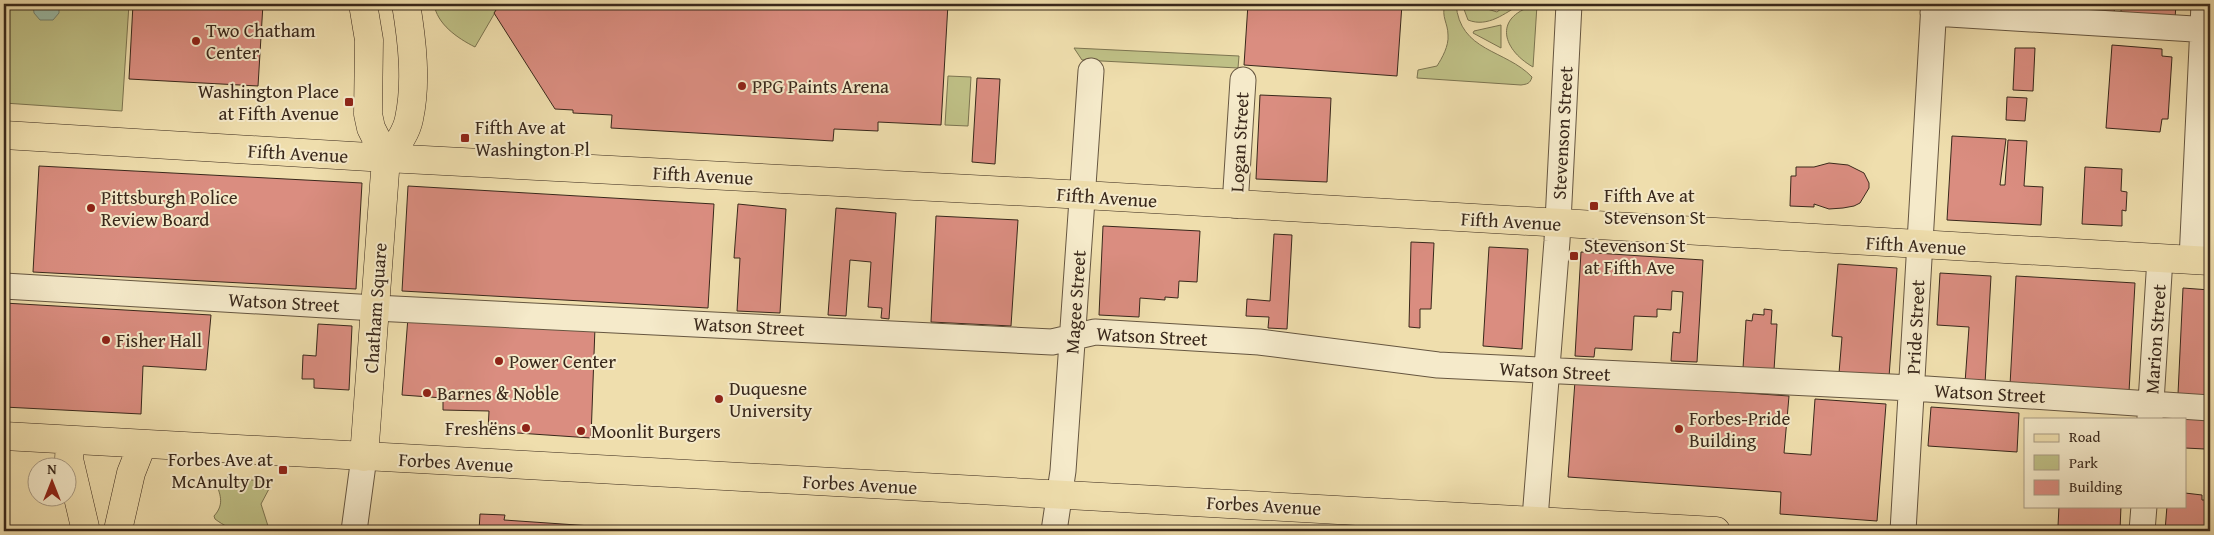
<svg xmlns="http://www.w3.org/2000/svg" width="2214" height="535" font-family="'Gentium Book Plus',serif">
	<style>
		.green { fill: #bfc086; stroke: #7c7450 }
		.water { fill: #9abca8; stroke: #738170 }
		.building { fill: #da8d80; stroke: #39281b }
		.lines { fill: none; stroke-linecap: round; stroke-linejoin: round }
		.minor-casing { stroke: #665640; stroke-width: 27 }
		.major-casing { stroke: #39281b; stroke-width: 29 }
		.minor { stroke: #f5eaca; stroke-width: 25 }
		.major { stroke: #efdead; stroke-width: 28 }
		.poi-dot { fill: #8f2418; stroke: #f5eaca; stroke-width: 2 }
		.labels { text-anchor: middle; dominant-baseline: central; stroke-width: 4; stroke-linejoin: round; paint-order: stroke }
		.poi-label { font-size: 19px; fill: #39281b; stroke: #f5eaca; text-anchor: start }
		.street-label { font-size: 19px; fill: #39281b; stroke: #f5eaca }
	</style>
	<rect width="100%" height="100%" fill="#efdead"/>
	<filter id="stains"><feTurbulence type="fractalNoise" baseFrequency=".004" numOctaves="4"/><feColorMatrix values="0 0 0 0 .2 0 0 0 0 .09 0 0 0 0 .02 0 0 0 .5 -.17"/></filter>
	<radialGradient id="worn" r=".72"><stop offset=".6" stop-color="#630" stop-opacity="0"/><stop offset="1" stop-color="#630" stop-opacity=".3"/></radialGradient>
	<path class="green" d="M4 4H129L122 111 4 103Z
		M434 4H500L475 47C457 38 437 24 434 4Z
		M1445 4H1456C1460 52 1505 49 1532 77 1530 84 1527 84 1521 85L1417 78 1418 70 1437 66C1442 58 1449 46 1448 35 1448 23 1441 17 1445 4Z
		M1462 4H1485L1484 8 1497 12 1507 4H1521C1505 13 1488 28 1468 20Z
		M1537 5 1533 67C1500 48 1494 15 1537 5Z
		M1501 25V48L1473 33 1474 31Z
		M1074 48 1239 56 1238 68 1082 60Z
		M948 76 971 77 968 126 945 125Z
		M228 477 260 481 270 487 261 504 268 526C247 534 232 532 215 519L214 516C224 505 221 496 216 483Z"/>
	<path class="water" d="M33 4H59V13L53 20H40L34 13Z"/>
	<path class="building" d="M133 4H263L258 86 129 79Z
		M500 4H948L941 125 878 122V131L834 129 833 141 611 128 612 115 573 113V110L555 109 494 13Z
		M1248 4H1402L1397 76 1244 65Z
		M2042 4H2115L2114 13 2041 10Z
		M2121 4H2176L2175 19 2121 16Z
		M2112 45 2162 49V56L2172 57 2168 119H2162L2160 132 2106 128Z
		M2015 48H2035L2033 91 2013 90Z
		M977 78 1000 79 995 164 972 162Z
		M1260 95 1331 98 1327 182 1256 179Z
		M2007 97 2027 98 2025 121 2006 120Z
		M1952 136 2006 139 2000 185H2005L2008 140 2027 141 2024 186 2043 187 2041 225 1947 220Z
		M1829 163 1848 165 1864 173 1869 183V188L1860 203 1854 206 1843 208 1829 209 1814 204V207L1790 206 1791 176H1796V167H1814Z
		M39 166 362 183 356 289 33 272Z
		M2085 167 2122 169 2121 191 2127 192 2126 211 2122 210V226L2082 224Z
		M408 186 714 204 708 308 402 291Z
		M738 204 786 209 780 313 737 311 740 258H734Z
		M836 208 896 213 889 319 881 318 882 308 868 307 871 262 850 260 846 316 828 315Z
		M936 216 1018 220 1011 326 931 322Z
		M1103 226 1200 231 1197 282 1179 281 1178 298 1165 297V300L1140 298 1139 317 1099 315Z
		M1274 234 1292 235 1287 329 1268 328 1269 317 1246 316 1247 299 1270 301Z
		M1411 242 1434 243 1431 309H1420V328L1409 327Z
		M1489 247 1528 249 1522 349 1483 346Z
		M1581 252 1703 260 1697 362 1671 361 1673 332 1680 333 1683 292 1672 291 1671 310 1657 309V317L1634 316 1632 350 1595 348 1594 357 1575 356Z
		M1838 264 1897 268 1889 377 1839 373 1842 337 1832 336Z
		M1940 273 1991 276 1985 384 1965 383 1969 327 1937 325Z
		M2016 276 2135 283 2129 392 2010 385Z
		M2183 288 2210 290V396L2178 394Z
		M4 303 211 315 206 370 143 366 141 414 4 407Z
		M1764 309 1772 310 1771 324H1777L1774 370 1743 368 1746 320 1752 321 1753 314 1764 315Z
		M408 317 595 327 591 438 488 431 489 411 443 410V398L402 395Z
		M318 324 352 326 349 390 314 388V379H302L303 355 316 356Z
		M1575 381 1789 396 1784 453 1811 455 1815 399 1886 404 1877 521 1780 514 1781 492 1568 477Z
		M1931 407 2019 413 2017 452 1928 446Z
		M2173 416 2210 418V434H2206L2205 449 2185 448V419H2173Z
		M2185 493 2202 495V500H2210V529L2165 531 2167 506H2185Z
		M2059 506H2121L2120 530 2058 526Z
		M480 514 505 515 504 520 664 531H479Z"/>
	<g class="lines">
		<defs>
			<path id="minor" d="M1933 13 2210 30
				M1235 205 1243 80
				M2192 260 2204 4
				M4 286 375 308 1052 342 1095 332 1259 342 1438 365 1912 388 2210 408
				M2150 418 2160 258
				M354 531 364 457
				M1054 531 1063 471 1091 71
				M1534 531 1557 241 1569 4
				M1903 531 1934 4
				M2142 531 2144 506"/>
			<path id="major" d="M363 4 369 40 368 114 371 128 386 158
				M4 135 386 158 1066 194 2210 261
				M386 158C396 147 406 134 409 119 417 82 412 40 406 4
				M4 436 1716 531
				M70 440 69 459 85 527
				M364 457 386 158
				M118 530 131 473 142 445"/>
		</defs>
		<use href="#minor" class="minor-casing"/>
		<use href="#major" class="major-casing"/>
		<use href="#minor" class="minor"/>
		<use href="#major" class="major"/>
	</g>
	<g class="poi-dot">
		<circle cx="196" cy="41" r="5"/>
		<circle cx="742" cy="86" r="5"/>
		<rect x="344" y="97" width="10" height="10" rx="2.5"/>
		<rect x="460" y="133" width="10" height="10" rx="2.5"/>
		<rect x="1589" y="201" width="10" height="10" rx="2.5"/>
		<circle cx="91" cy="208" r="5"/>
		<rect x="1569" y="251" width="10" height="10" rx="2.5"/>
		<circle cx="106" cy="340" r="5"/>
		<circle cx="499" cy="361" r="5"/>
		<circle cx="427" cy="393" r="5"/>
		<circle cx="719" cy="399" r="5"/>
		<circle cx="526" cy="428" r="5"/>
		<circle cx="1679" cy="429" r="5"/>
		<circle cx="581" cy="431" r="5"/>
		<rect x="278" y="465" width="10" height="10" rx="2.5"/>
	</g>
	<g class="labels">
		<g class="poi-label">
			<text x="206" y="30">Two Chatham<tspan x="206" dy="22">Center</tspan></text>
			<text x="752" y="86">PPG Paints Arena</text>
			<text x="339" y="91" text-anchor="end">Washington Place<tspan x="339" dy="22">at Fifth Avenue</tspan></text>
			<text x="475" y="127">Fifth Ave at<tspan x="475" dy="22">Washington Pl</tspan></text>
			<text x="1604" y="195">Fifth Ave at<tspan x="1604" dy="22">Stevenson St</tspan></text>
			<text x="101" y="197">Pittsburgh Police<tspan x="101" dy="22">Review Board</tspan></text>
			<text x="1584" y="245">Stevenson St<tspan x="1584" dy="22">at Fifth Ave</tspan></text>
			<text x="116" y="340">Fisher Hall</text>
			<text x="509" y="361">Power Center</text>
			<text x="729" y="388">Duquesne<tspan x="729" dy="22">University</tspan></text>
			<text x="437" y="393">Barnes &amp; Noble</text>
			<text x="1689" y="418">Forbes-Pride<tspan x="1689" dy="22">Building</tspan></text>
			<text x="516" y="428" text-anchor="end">Freshëns</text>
			<text x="591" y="431">Moonlit Burgers</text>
			<text x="273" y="459" text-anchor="end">Forbes Ave at<tspan x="273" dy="22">McAnulty Dr</tspan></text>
		</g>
		<g class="street-label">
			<text transform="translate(1562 133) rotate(-87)">Stevenson Street</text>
			<text transform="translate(1239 142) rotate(-87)">Logan Street</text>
			<text transform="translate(298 153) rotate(3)">Fifth Avenue</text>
			<text transform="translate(703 175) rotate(3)">Fifth Avenue</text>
			<text transform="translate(1107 197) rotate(4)">Fifth Avenue</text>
			<text transform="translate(1511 221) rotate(3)">Fifth Avenue</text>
			<text transform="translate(1916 245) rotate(3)">Fifth Avenue</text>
			<text transform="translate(284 302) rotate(3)">Watson Street</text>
			<text transform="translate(1075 302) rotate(-86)">Magee Street</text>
			<text transform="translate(375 308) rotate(-86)">Chatham Square</text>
			<text transform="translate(749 326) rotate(3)">Watson Street</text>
			<text transform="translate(1915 327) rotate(-87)">Pride Street</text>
			<text transform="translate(1152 336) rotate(3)">Watson Street</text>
			<text transform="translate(2155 339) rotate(-86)">Marion Street</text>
			<text transform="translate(1555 371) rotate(3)">Watson Street</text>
			<text transform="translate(1990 393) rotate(3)">Watson Street</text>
			<text transform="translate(456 462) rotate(3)">Forbes Avenue</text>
			<text transform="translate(860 484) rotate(3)">Forbes Avenue</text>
			<text transform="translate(1264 505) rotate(3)">Forbes Avenue</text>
		</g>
	</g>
	<rect width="2214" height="535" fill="none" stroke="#efdead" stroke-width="20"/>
	<rect x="5" y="5" width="2204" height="525" fill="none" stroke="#39281b" stroke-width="2.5"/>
	<rect x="10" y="10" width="2194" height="515" fill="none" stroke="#39281b"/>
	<rect x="2024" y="418" width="162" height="90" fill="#f5eaca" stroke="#aa9c84"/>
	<rect x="2034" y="434" width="25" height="8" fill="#efdead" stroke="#aa9c84"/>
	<text x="2069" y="442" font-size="15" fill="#39281b">Road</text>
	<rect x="2034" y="455" width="25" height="15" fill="#bfc086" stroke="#aa9c84"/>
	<text x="2069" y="468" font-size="15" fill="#39281b">Park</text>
	<rect x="2034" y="480" width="25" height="15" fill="#da8d80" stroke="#aa9c84"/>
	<text x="2069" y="492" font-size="15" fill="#39281b">Building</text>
	<g transform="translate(52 482)"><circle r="24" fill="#f5eaca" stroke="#aa9c84"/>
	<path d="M0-4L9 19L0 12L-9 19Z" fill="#8f2418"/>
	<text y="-8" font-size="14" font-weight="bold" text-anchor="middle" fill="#39281b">N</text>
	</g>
	<rect width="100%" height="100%" filter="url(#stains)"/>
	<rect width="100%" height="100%" fill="url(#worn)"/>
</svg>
